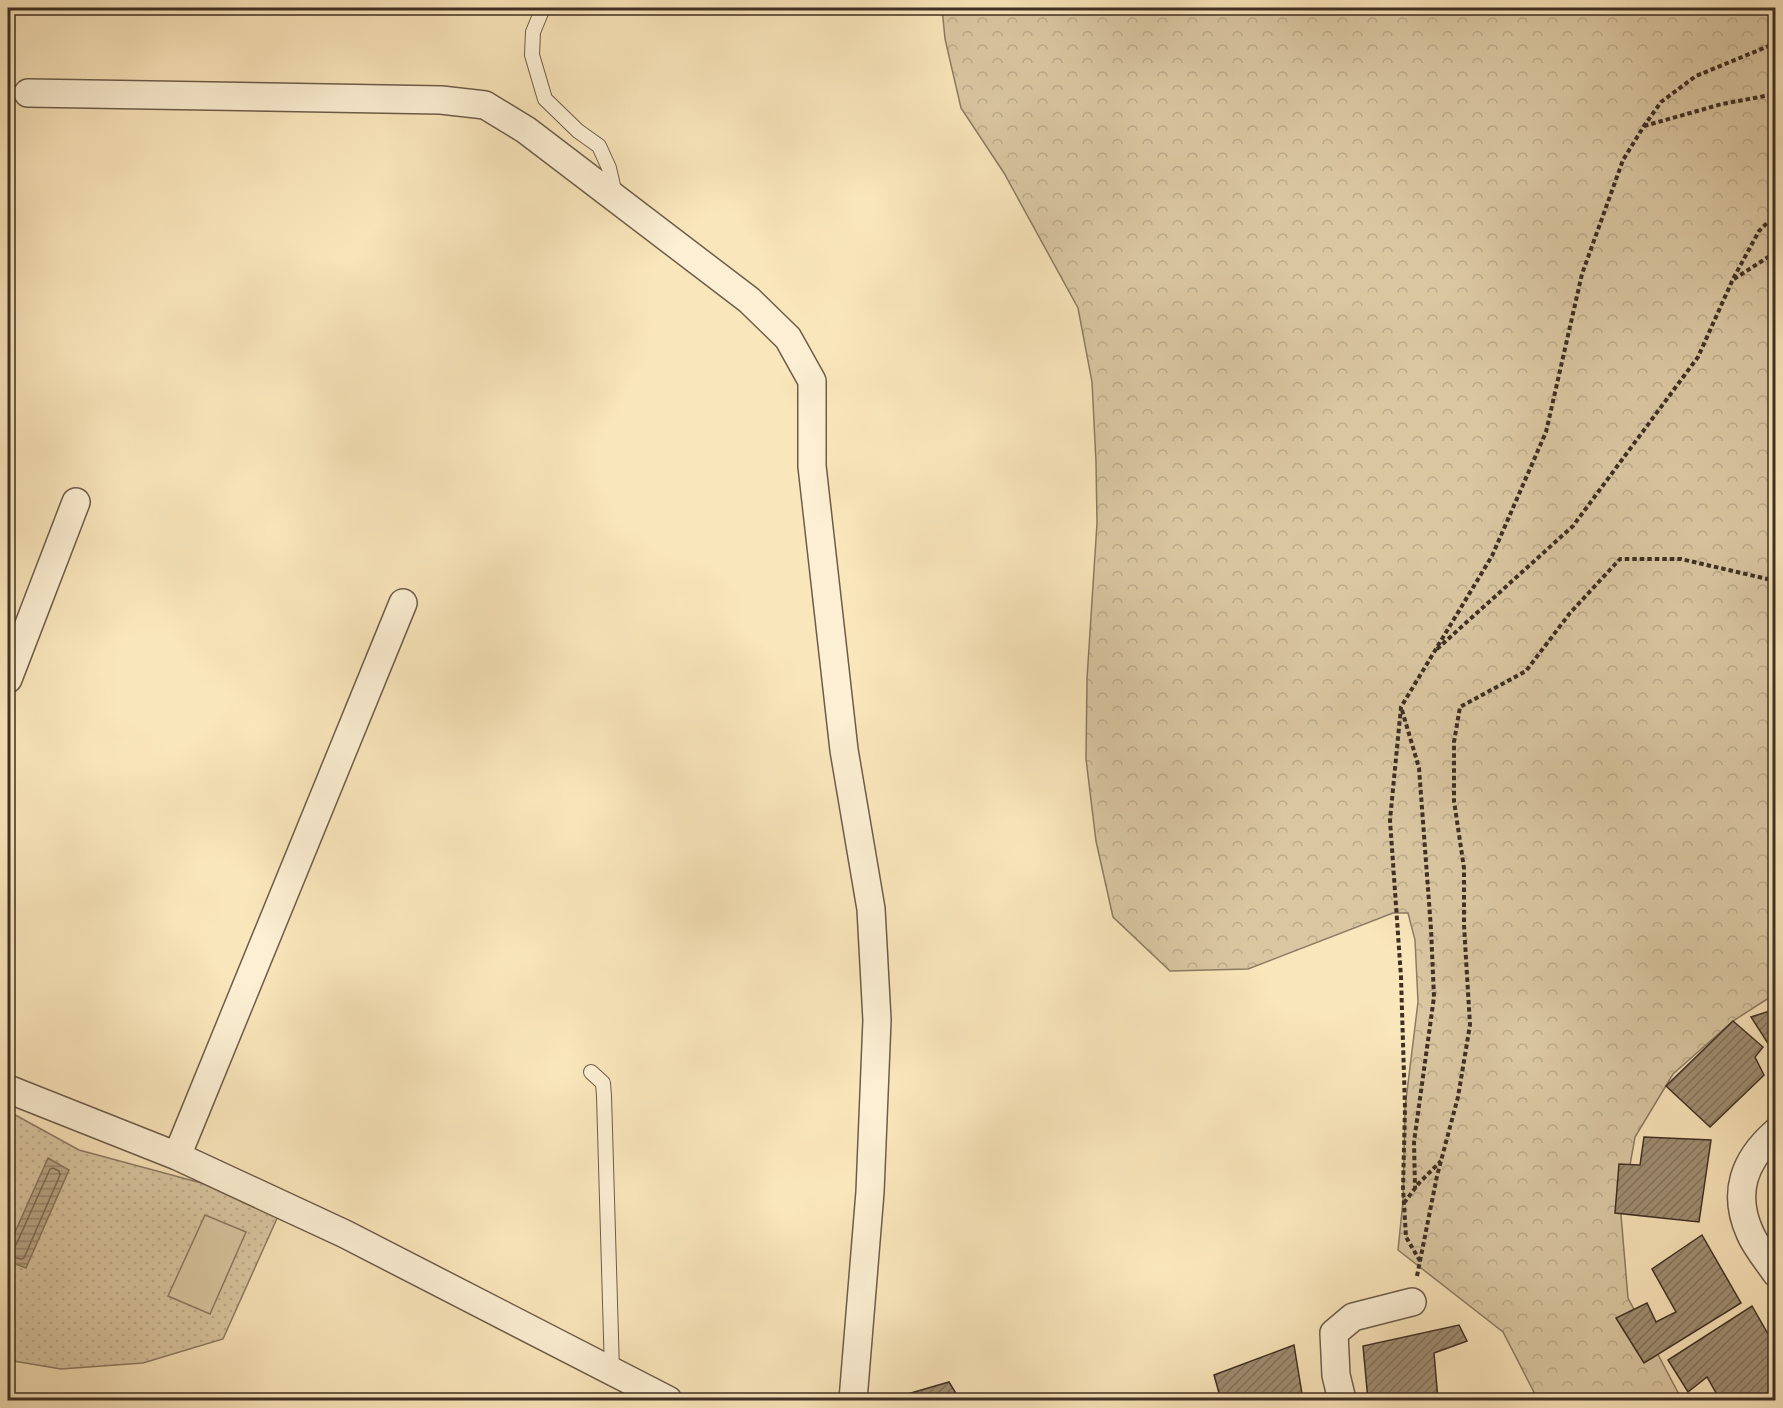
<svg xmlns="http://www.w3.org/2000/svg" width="1783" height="1408" font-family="'IM FELL Double Pica',serif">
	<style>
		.green { fill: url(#green-dots); stroke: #8c7b64; stroke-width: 1.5 }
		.forest { fill: url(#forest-crowns); stroke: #8c7b64; stroke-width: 1.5 }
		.pitch { fill: #dac7a2; stroke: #8c7b64; stroke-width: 1.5 }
		.water { fill: url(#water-rules); stroke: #887860; stroke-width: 1.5 }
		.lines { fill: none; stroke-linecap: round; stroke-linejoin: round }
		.shore { stroke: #7c6c56; stroke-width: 1.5 }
		.building { fill: url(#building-hatch); stroke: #3e2f25; stroke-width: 1.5 }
		.service-casing { stroke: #6d5d4a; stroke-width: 16 }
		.minor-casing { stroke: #6d5d4a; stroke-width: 30 }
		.path { stroke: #3e2f25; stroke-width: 4; stroke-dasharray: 4.5 3; stroke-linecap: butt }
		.service { stroke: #fcefd3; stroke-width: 14 }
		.minor { stroke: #fcefd3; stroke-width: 27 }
	</style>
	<defs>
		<pattern id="green-dots" width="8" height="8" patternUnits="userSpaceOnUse" patternTransform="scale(1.5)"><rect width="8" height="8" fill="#dac7a2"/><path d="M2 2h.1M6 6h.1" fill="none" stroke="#bcab8b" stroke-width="1.8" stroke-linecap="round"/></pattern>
		<pattern id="forest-crowns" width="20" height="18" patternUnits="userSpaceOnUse" patternTransform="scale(1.5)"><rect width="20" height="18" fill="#dac7a2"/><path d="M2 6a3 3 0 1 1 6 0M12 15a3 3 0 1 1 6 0" fill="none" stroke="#bcab8b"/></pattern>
		<pattern id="water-rules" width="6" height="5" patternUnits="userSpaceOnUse" patternTransform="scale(1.5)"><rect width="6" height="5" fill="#baa888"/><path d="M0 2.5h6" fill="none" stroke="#99896f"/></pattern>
		<pattern id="building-hatch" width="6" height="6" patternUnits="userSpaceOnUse" patternTransform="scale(1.5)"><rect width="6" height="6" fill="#a08e73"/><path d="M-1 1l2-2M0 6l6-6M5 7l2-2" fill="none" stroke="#84745e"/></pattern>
	</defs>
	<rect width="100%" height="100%" fill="#fae6bb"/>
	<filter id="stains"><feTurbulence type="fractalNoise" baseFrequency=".00333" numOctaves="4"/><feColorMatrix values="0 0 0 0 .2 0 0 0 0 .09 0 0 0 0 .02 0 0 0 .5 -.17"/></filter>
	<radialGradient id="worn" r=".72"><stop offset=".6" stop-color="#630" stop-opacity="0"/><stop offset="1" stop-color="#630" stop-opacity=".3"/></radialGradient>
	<path class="green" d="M8 1111 79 1150 283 1205 223 1339 143 1363 61 1369 8 1360Z"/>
	<path class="forest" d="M942 8H1775V994L1733 1021 1673 1074 1635 1137 1621 1215 1628 1298 1682 1400H1538L1503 1332 1398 1250 1403 1201 1405 1108 1418 1002 1415 940 1408 913H1393L1248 969 1170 971 1113 917 1096 841 1086 759 1087 679 1097 523 1096 462 1092 382 1078 308 1004 173 961 108 945 39Z"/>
	<path class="pitch" d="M205 1215 246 1232 210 1314 168 1296Z"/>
	<path class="water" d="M48 1158 69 1170 26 1268 8 1261V1248Z"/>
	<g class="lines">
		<path class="shore" d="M8 1249 12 1248 16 1245 50 1169 53 1168 59 1171 60 1175 24 1258 21 1259 8 1256"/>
	</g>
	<path class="building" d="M1776 1009V1056L1751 1017Z
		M1733 1021 1763 1047 1755 1057 1764 1075 1710 1127 1666 1086Z
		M1644 1137 1711 1140 1699 1222 1615 1213 1619 1164 1640 1165Z
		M1702 1235 1741 1303 1644 1363 1616 1318 1647 1303 1656 1322 1676 1312 1652 1269Z
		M1752 1306 1776 1348V1400H1720L1707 1377 1688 1392 1668 1360Z
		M1459 1325 1467 1341 1434 1353 1438 1400H1368L1363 1346Z
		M1294 1345 1303 1400H1221L1214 1375Z
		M949 1382 960 1400H887Z"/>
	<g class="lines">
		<defs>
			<path id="service" d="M543 8 533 32 532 55 545 99 578 131 599 146 609 168 615 194
				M591 1072 603 1083 604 1096 612 1371"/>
			<path id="minor" d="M28 93 441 100 485 105 526 130 749 300 788 338 812 381V466L844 750 871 909 877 1020 870 1192 853 1400
				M8 679 76 502
				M8 1089 177 1156 345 1234 668 1400
				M1776 1132C1744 1160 1732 1193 1750 1233 1756 1247 1767 1260 1776 1273
				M177 1156 403 603
				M1342 1400 1336 1375 1334 1333 1353 1317 1412 1302"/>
		</defs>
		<use href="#service" class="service-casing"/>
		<use href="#minor" class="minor-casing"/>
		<path class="path" d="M1644 126 1722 104 1776 94
			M1734 279 1776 252
			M1437 649 1573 526 1698 357 1733 279 1759 231 1776 214
			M1402 710 1419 768 1431 929 1434 997 1414 1142 1415 1188
			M1404 1203 1419 1183 1441 1161
			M1420 1261 1406 1237 1403 1188 1405 1108 1401 977 1390 820 1401 707 1492 556 1546 432 1582 274 1623 160 1644 126 1661 102 1696 76 1776 43
			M1417 1276 1437 1176 1458 1097 1470 1025 1464 925V868L1454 801V742L1460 707 1526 671 1570 613 1620 559H1681L1776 581"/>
		<use href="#service" class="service"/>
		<use href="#minor" class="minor"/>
	</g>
	<rect width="1783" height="1408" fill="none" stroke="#fae6bb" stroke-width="30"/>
	<rect x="9" y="9" width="1765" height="1390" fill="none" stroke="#3e2f25" stroke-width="3"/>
	<rect x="15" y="15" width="1753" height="1378" fill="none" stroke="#3e2f25" stroke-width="1.5"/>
	<rect width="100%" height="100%" filter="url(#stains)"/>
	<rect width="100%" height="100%" fill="url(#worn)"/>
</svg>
